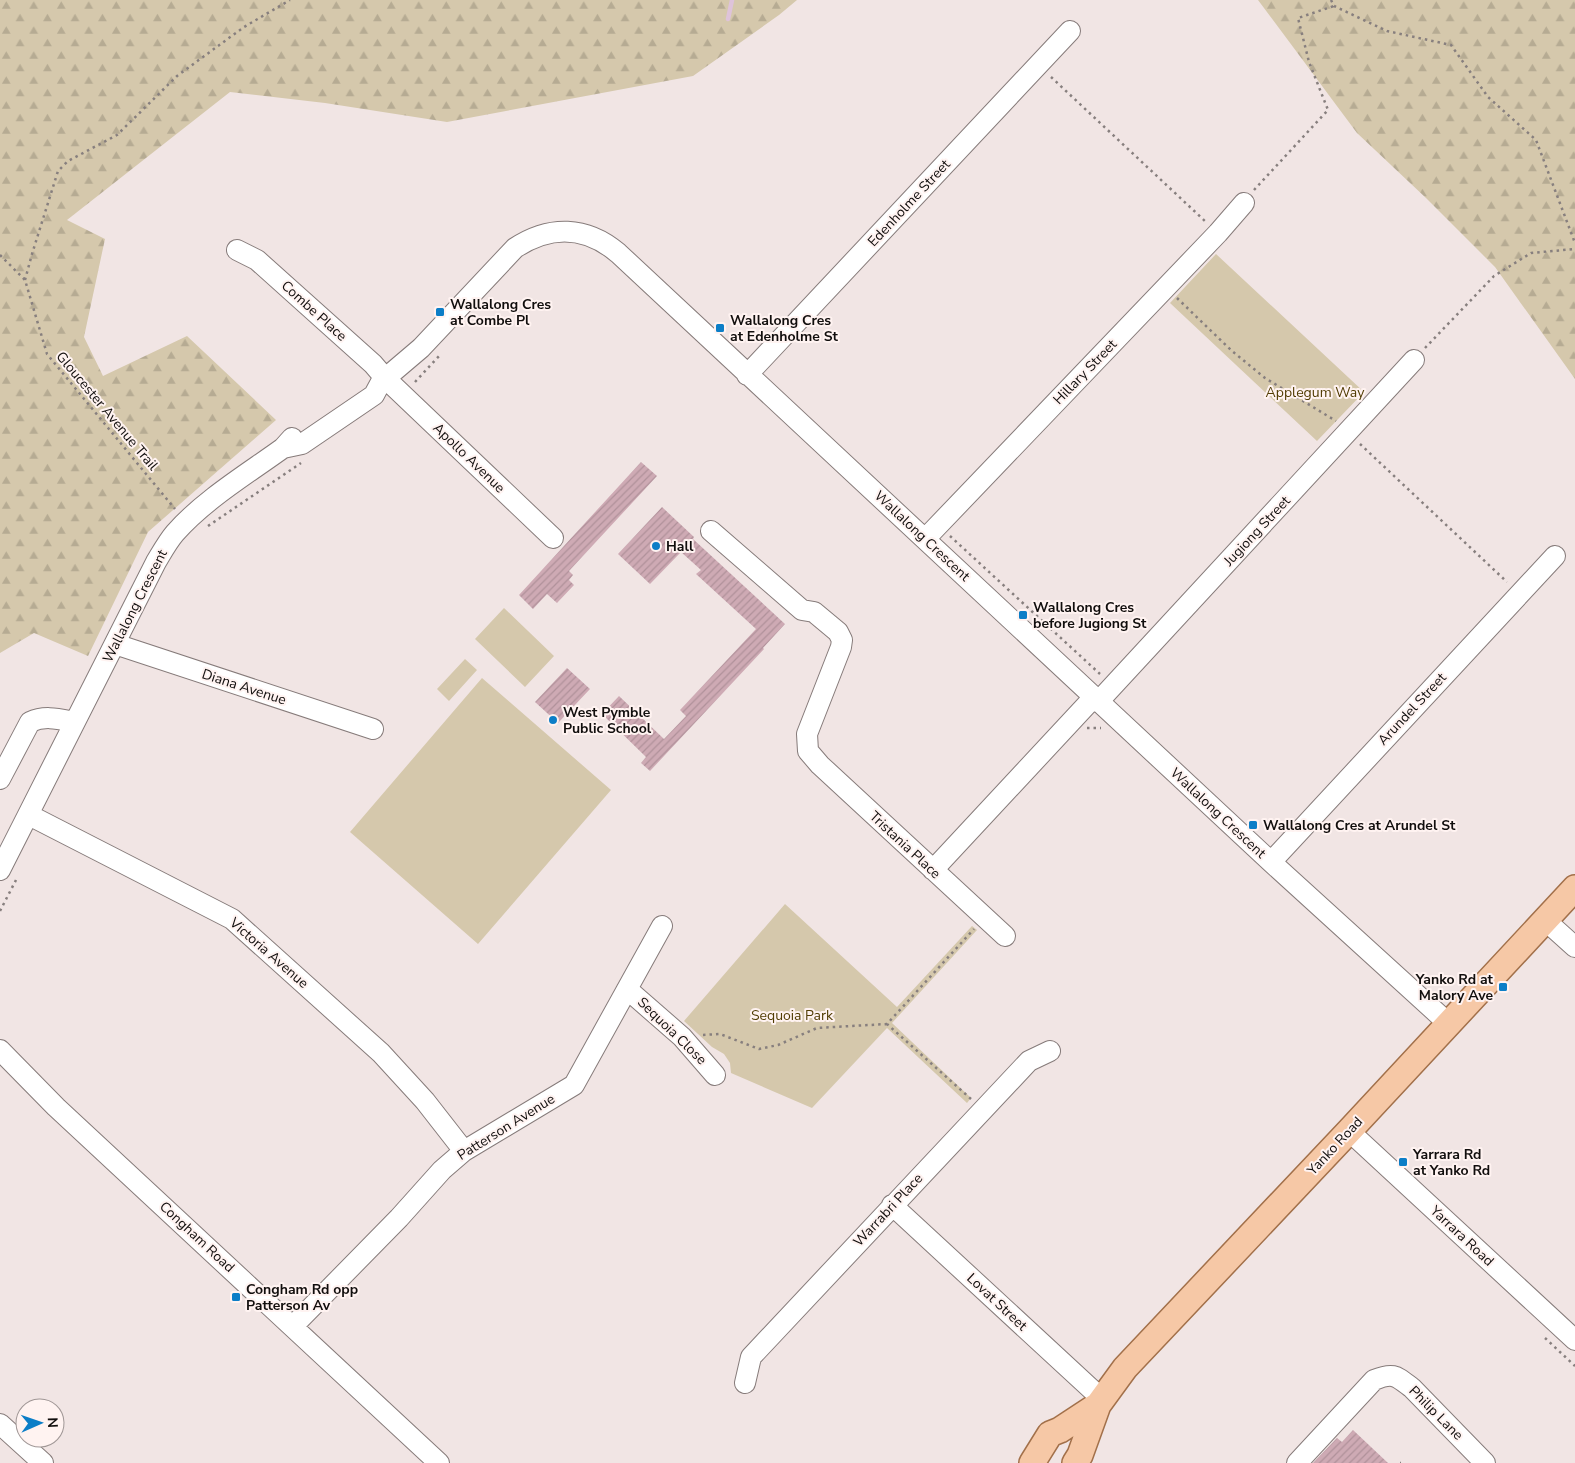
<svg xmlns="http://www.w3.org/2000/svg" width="1575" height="1463" font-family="'Nunito Sans',sans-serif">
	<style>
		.forest { fill: url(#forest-firs) }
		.park { fill: #d5c8ac }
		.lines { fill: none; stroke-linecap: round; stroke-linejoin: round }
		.stream { stroke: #dec3da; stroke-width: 4.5 }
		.building { fill: url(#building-hatch) }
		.minor-casing { stroke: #867b7a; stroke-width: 22 }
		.major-casing { stroke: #a2704a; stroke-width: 28 }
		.path { stroke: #877f7e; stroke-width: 2.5; stroke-dasharray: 2.5 4; stroke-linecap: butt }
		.minor { stroke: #fff; stroke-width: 20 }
		.major { stroke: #f6c8a6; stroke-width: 25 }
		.poi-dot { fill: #0c7ec7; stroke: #fff3f1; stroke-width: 2 }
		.labels { text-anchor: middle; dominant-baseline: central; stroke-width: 4; stroke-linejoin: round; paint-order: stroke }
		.street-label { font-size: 14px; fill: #110e0d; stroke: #fff3f1 }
		.poi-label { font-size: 14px; font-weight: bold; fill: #110e0d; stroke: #fff3f1; text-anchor: start }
		.park-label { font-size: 14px; fill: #513c03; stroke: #fff3f1 }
	</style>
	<defs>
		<pattern id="forest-firs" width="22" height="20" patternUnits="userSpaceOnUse" patternTransform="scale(1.25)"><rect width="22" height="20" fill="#d5c8ac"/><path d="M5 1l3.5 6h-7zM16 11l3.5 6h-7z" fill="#b6ab93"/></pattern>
		<pattern id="building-hatch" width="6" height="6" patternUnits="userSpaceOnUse" patternTransform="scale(1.25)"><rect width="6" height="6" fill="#ceaab4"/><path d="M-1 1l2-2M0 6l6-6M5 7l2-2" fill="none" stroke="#b0919a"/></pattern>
	</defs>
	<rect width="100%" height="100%" fill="#f1e5e4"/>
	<path class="forest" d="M0 0H797L779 15 693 76 447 122 325 103 230 92 67 220 105 239 84 337 103 376 187 336 276 420 148 532 88 656 34 633 0 653Z
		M1258 0H1575V379L1495 267 1426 198 1357 133Z"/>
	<path class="park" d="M1216 254 1364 392 1317 441 1170 303Z
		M504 608 554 656 525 687 475 639Z
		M465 659 477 670 449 701 437 689Z
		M482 678 611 790 478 944 350 832Z
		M785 904 897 1007 972 926 977 930 892 1023 971 1098 967 1103 887 1028 812 1108 731 1073 730 1063 724 1054 712 1047 684 1021Z"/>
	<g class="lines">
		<path class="stream" d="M728 19 732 0"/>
	</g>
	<path class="building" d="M641 462 657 476 569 571 573 575 569 580 574 585 557 603 547 594 533 609 519 595Z
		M662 507 694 537 693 539 785 624 763 648 764 649 650 771 641 763 646 757 602 714 619 696 664 739 686 716 680 710 756 629 696 574 701 570 681 552 650 584 618 554Z
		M567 668 590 689 558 723 535 702Z
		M1353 1430 1388 1463H1313L1337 1438 1342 1442Z"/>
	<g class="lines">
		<defs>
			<path id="minor" d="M237 250 257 260 373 364 385 378 553 538
				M747 375 1070 31
				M283 448 302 444 374 395 381 382 421 348 515 248C550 225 586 226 618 253L1271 862 1449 1024
				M711 531 802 610 814 612 838 632 842 640 841 647 807 734 808 751 820 765 1005 936
				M925 539 1218 233 1244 203
				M115 644 373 729
				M1098 702 1414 360
				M0 779 30 722C45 715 59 719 75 722
				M29 815 232 919 381 1053 425 1101 464 1151
				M1271 862 1555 556
				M0 870 156 562C162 552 168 541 175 533 204 500 247 474 283 448L292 438
				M933 870 1094 697
				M1545 920 1575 947
				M627 989 682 1037 715 1075
				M0 1050 56 1107 439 1463
				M1349 1131 1575 1340
				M892 1205 1102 1399
				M293 1326 399 1218 442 1170 464 1151 574 1085 662 926
				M745 1383 751 1357 1029 1061 1050 1051
				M0 1424 43 1463
				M1297 1463 1374 1380C1394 1372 1396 1376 1412 1388L1485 1463"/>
			<path id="major" d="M1032 1463 1050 1434 1060 1430 1098 1405
				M1075 1463 1080 1455 1098 1405 1125 1368 1349 1131 1575 888"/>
		</defs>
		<use href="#minor" class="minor-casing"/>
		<use href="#major" class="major-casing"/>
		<path class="path" d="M1331 0 1334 6 1387 31 1451 45 1488 97 1536 140 1575 243
			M1051 77 1206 222
			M1254 190 1328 110 1309 62 1298 18 1334 6
			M0 255 25 280 47 354 175 509
			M25 280 32 254 58 171 68 161 117 135 177 76 244 27 290 0
			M1177 298 1232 351 1265 378 1336 421
			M1425 348 1494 276 1531 253 1575 249
			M415 382 440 355
			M1360 444 1507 582
			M208 526 301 463
			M950 536 1100 674
			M1087 728H1101
			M0 911 16 880
			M703 1035 720 1034 759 1049 778 1045 817 1028 887 1024
			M971 1099 887 1024 974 929
			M1545 1338 1575 1366
			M1400 1463H1401"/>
		<use href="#minor" class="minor"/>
		<use href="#major" class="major"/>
	</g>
	<g class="poi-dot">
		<rect x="435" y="307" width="10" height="10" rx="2.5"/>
		<rect x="715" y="323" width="10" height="10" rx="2.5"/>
		<circle cx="656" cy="546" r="5"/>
		<rect x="1018" y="610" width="10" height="10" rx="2.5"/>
		<circle cx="553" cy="720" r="5"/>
		<rect x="1248" y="820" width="10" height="10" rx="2.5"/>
		<rect x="1498" y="982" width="10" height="10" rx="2.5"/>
		<rect x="1398" y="1157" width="10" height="10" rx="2.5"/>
		<rect x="231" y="1292" width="10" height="10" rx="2.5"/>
	</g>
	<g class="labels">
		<g class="street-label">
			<text transform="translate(909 203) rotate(-47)">Edenholme Street</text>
			<text transform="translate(314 311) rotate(42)">Combe Place</text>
			<text transform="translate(1085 372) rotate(-46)">Hillary Street</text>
			<text transform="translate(107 411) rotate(50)">Gloucester Avenue Trail</text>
			<text transform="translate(469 458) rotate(44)">Apollo Avenue</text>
			<text transform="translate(1257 531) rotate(-47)">Jugiong Street</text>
			<text transform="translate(922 536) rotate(43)">Wallalong Crescent</text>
			<text transform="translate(135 606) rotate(-63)">Wallalong Crescent</text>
			<text transform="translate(244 687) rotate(18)">Diana Avenue</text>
			<text transform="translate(1412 709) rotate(-47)">Arundel Street</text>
			<text transform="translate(1218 813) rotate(43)">Wallalong Crescent</text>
			<text transform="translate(905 845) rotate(43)">Tristania Place</text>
			<text transform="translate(269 953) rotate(41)">Victoria Avenue</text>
			<text transform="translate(672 1031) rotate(44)">Sequoia Close</text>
			<text transform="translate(506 1127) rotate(-32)">Patterson Avenue</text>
			<text transform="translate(1335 1146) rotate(-47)">Yanko Road</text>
			<text transform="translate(888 1210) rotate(-47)">Warrabri Place</text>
			<text transform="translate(1462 1236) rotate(43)">Yarrara Road</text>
			<text transform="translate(197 1237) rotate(43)">Congham Road</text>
			<text transform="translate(997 1302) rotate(43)">Lovat Street</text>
			<text transform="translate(1436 1413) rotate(45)">Philip Lane</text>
		</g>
		<g class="poi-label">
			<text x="450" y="304">Wallalong Cres<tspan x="450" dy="16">at Combe Pl</tspan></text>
			<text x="730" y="320">Wallalong Cres<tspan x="730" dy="16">at Edenholme St</tspan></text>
			<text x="666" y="546">Hall</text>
			<text x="1033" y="607">Wallalong Cres<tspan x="1033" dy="16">before Jugiong St</tspan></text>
			<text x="563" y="712">West Pymble<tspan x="563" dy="16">Public School</tspan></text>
			<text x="1263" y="825">Wallalong Cres at Arundel St</text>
			<text x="1493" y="979" text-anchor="end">Yanko Rd at<tspan x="1493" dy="16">Malory Ave</tspan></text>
			<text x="1413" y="1154">Yarrara Rd<tspan x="1413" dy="16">at Yanko Rd</tspan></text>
			<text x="246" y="1289">Congham Rd opp<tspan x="246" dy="16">Patterson Av</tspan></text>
		</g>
		<g class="park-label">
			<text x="1315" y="392">Applegum Way</text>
			<text x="792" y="1015">Sequoia Park</text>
		</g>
	</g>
	<g transform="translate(40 1423) rotate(88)"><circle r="24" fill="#fff3f1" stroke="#a09796"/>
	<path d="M0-4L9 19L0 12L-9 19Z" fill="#0c7ec7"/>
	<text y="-8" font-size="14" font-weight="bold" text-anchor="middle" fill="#110e0d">N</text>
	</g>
</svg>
